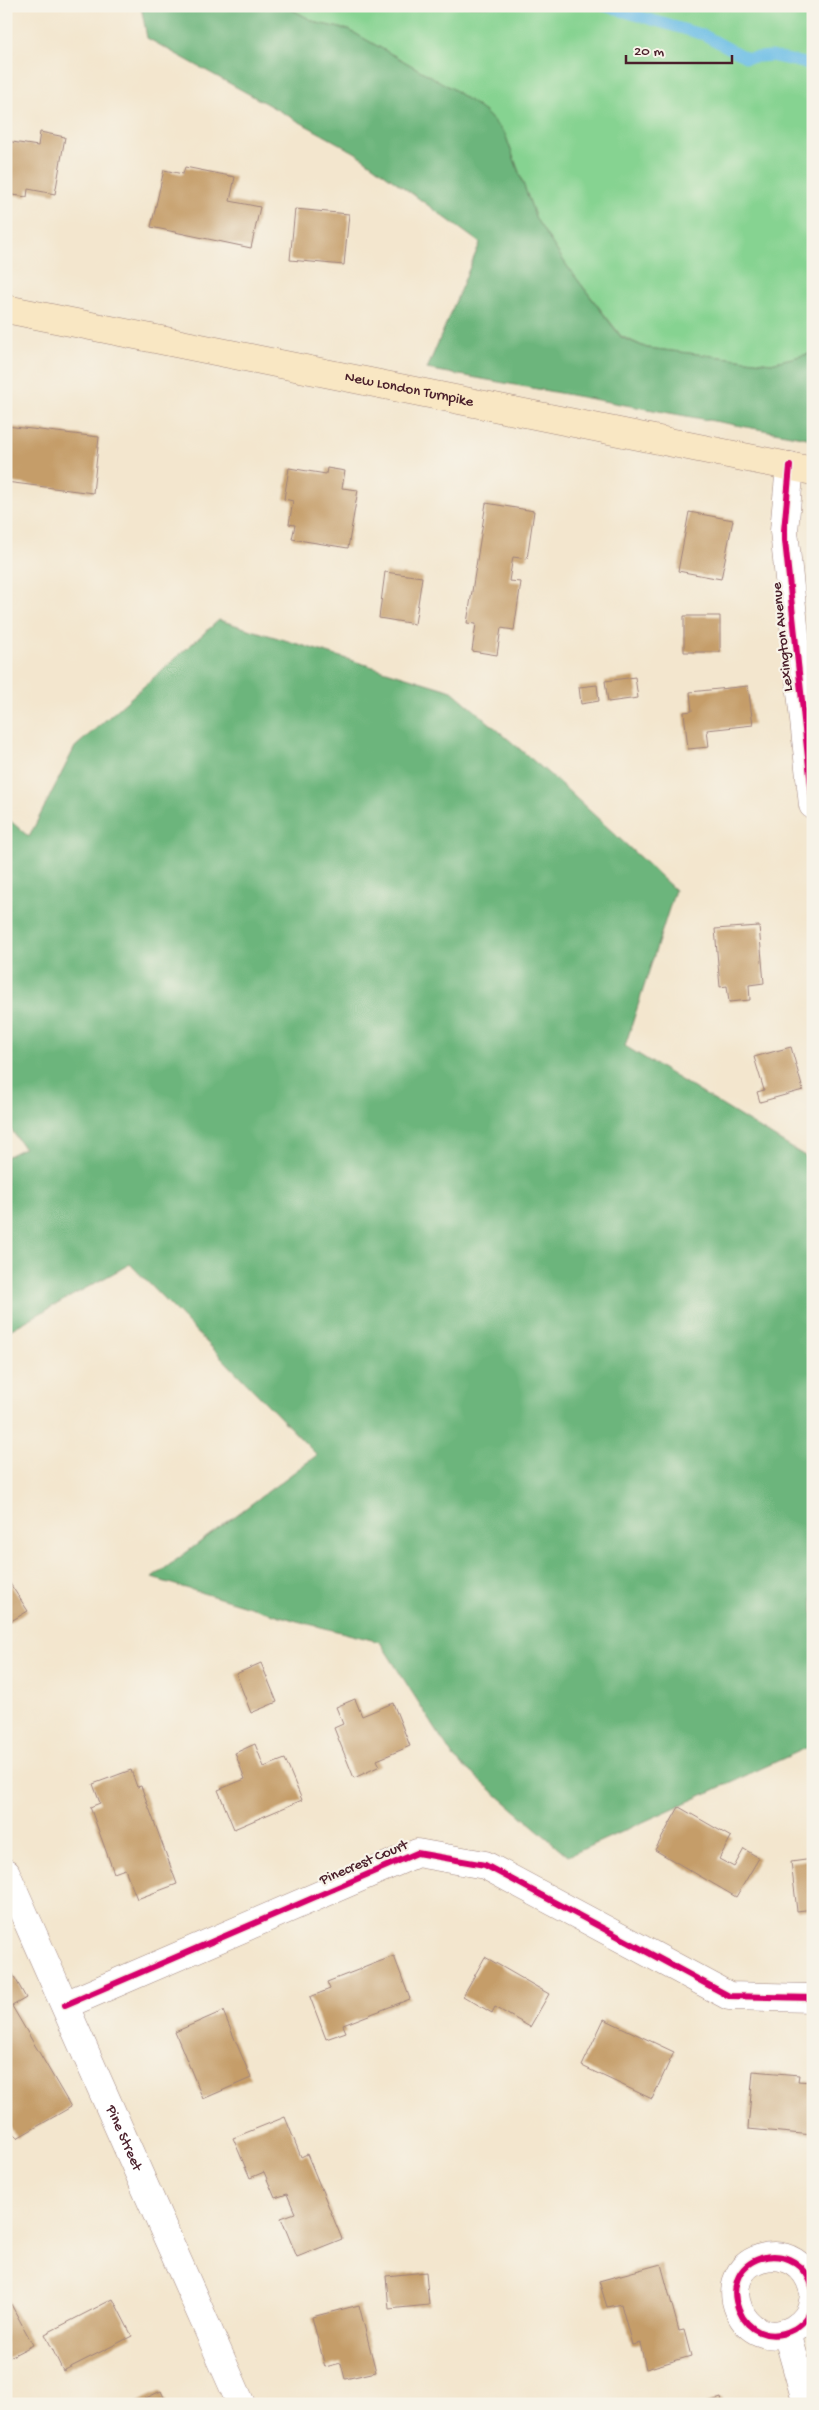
<svg xmlns="http://www.w3.org/2000/svg" width="819" height="2410" font-family="'Gochi Hand',sans-serif">
	<style>
		.green { fill: #86d391; stroke: #68795e }
		.forest { fill: #6cb57b; stroke: #5b6a53 }
		.lines { fill: none; stroke-linecap: round; stroke-linejoin: round }
		.stream { stroke: #6bbde6; stroke-width: 11 }
		.building { fill: #c59d69 }
		.street-casing { stroke: #9e827c; stroke-width: 29 }
		.secondary-casing { stroke: #9e827c; stroke-width: 29 }
		.street { stroke: #fff; stroke-width: 28 }
		.secondary { stroke: #f9e7c3; stroke-width: 28 }
		.cycleway-casing { stroke: #f7f3e8; stroke-width: 9 }
		.cycleway { stroke: #d6006c; stroke-width: 6 }
		.labels { text-anchor: middle; dominant-baseline: central; stroke-width: 4.5; stroke-linejoin: round; paint-order: stroke }
		.street-label { font-size: 15px; fill: #4a1f2b; stroke: #f7f3e8 }
	</style>
	<rect width="100%" height="100%" fill="#f7f3e8"/>
	<filter id="ink" filterUnits="userSpaceOnUse"><feTurbulence type="fractalNoise" baseFrequency=".02" numOctaves="2"/><feDisplacementMap in="SourceGraphic" scale="10" xChannelSelector="R" yChannelSelector="G"/><feConvolveMatrix kernelMatrix="1 2 1 2 8 2 1 2 1" color-interpolation-filters="sRGB"/></filter>
	<filter id="wash" filterUnits="userSpaceOnUse"><feTurbulence type="fractalNoise" baseFrequency=".0096" numOctaves="4" result="noise"/><feDisplacementMap in="SourceGraphic" scale="20" xChannelSelector="R" yChannelSelector="G"/><feGaussianBlur stdDeviation="1.12" result="paint"/><feColorMatrix in="noise" values="0 0 0 0 0 0 0 0 0 0 0 0 0 0 0 0 0 1.4 0 .05"/><feComposite in="paint" operator="in"/></filter>
	<g filter="url(#wash)">
		<rect width="100%" height="100%" fill="#f3e6ce"/>
		<path class="green" d="M285 6H813V353L771 363 647 348 621 336 567 266 536 219 505 134 486 113 453 89 349 30 317 23Z"/>
		<path class="forest" d="M141 6H285L317 23 349 30 453 89 486 113 505 134 536 219 567 266 621 337 647 348 771 363 813 353V439L427 369 480 243 356 153 147 38Z
			M219 620 452 691 563 786 675 890 625 1046 813 1161V1745L568 1856 454 1758 380 1642 297 1621 152 1578 317 1455 130 1264 6 1332V1157L24 1148 6 1122V817L29 837 75 747Z"/>
		<g class="lines">
			<path class="stream" d="M604 6 704 35 747 58 771 56 813 65"/>
		</g>
		<g id="blocks">
			<path class="building" d="M40 132 65 137 55 194 28 189 27 197 6 194V141L38 146Z
				M185 167 235 177 230 201 260 207 251 248 151 227 164 170 183 174Z
				M295 209 349 214 344 265 290 260Z
				M6 426 99 437 93 493 6 482Z
				M289 468 326 474 327 468 345 471 342 488 358 490 348 548 292 539 295 525 289 524 293 501 284 499Z
				M486 503 534 511 527 559 513 557 509 581 521 582 514 630 501 628 497 655 472 651 476 624 467 623Z
				M689 512 733 520 721 579 678 571Z
				M385 572 422 577 415 624 379 618Z
				M684 616H720V652H684Z
				M635 677 638 698 608 702 605 681Z
				M597 685 599 701 581 704 579 687Z
				M748 686 753 725 707 730 709 747 688 749 684 712 692 711 690 692Z
				M759 926 764 983 749 985 750 1000 729 1002 727 986 720 987 715 929Z
				M791 1047 803 1090 760 1102 757 1092 764 1090 754 1057Z
				M9 1582 28 1611 6 1624V1583Z
				M261 1663 277 1702 251 1713 236 1674Z
				M355 1699 362 1716 393 1703 410 1746 377 1760 380 1766 354 1778 334 1728 343 1724 336 1707Z
				M255 1744 264 1767 285 1759 302 1800 234 1829 218 1790 245 1779 235 1753Z
				M131 1770 137 1787 141 1786 177 1884 137 1899 125 1869 114 1873 90 1807 100 1803 93 1784Z
				M679 1807 731 1837 719 1859 734 1867 744 1849 759 1858 736 1897 655 1850Z
				M813 1859V1909L797 1911 791 1862Z
				M394 1956 410 1999 343 2025 346 2032 326 2039 310 1997 330 1989 327 1982Z
				M485 1957 549 1994 530 2027 495 2007 492 2013 463 1996Z
				M10 1969 26 1998 12 2006 71 2107 17 2138 6 2120V1971Z
				M223 2011 251 2078 203 2099 175 2032Z
				M604 2019 674 2052 652 2099 582 2066Z
				M753 2071 799 2075 798 2081 813 2082V2135L748 2129Z
				M285 2117 301 2157 307 2154 342 2239 297 2257 281 2218 295 2213 287 2194 275 2198 264 2172 250 2178 233 2138Z
				M661 2264 679 2331 684 2330 691 2356 646 2369 640 2343 632 2345 621 2304 607 2307 599 2281Z
				M426 2272 429 2305 389 2309 386 2276Z
				M6 2295 33 2345 6 2359Z
				M113 2299 132 2336 63 2371 45 2334Z
				M359 2305 376 2372 345 2379 341 2363 325 2367 312 2317Z
				M161 2391 167 2404H133Z
				M721 2398 723 2404H705V2403Z"/>
		</g>
	</g>
	<g filter="url(#ink)">
		<use href="#blocks" fill-opacity="0" stroke="#9e827c" stroke-width="1"/>
		<g class="lines">
			<defs>
				<g id="street">
					<path d="M790 466 784 531 813 805"/>
					<path id="s1" d="M6 1873 241 2404"/>
					<path d="M65 2005 417 1853 485 1865 729 1996 813 1998"/>
					<path d="M813 2289C807 2265 786 2251 761 2258 710 2274 742 2357 794 2329 804 2323 812 2313 813 2301"/>
					<path d="M787 2333 807 2404"/>
				</g>
				<g id="secondary">
					<path id="s2" d="M6 309 813 471"/>
				</g>
			</defs>
			<use href="#street" class="street-casing"/>
			<use href="#secondary" class="secondary-casing"/>
			<use href="#street" class="street"/>
			<use href="#secondary" class="secondary"/>
			<defs>
				<path id="cycleway" d="M790 466 784 531 813 805
					M65 2005 417 1853 485 1865 729 1996 813 1998
					M813 2289C807 2265 786 2251 761 2258 710 2274 742 2357 794 2329 804 2323 812 2313 813 2301"/>
			</defs>
			<use href="#cycleway" class="cycleway-casing"/>
			<use href="#cycleway" class="cycleway"/>
		</g>
	</g>
	<g class="labels">
		<g class="street-label">
			<text stroke="none"><textPath href="#s2" startOffset="411">New London Turnpike</textPath></text>
			<text transform="translate(783 637) rotate(-96)">Lexington Avenue</text>
			<text transform="translate(364 1863) rotate(-23)">Pinecrest Court</text>
			<text stroke="none"><textPath href="#s1" startOffset="290">Pine Street</textPath></text>
		</g>
	</g>
	<rect width="819" height="2410" fill="none" stroke="#f7f3e8" stroke-width="25"/>
	<path d="M626 55v8h106v-8" fill="none" stroke="#4a1f2b" stroke-width="2.5"/>
	<text x="634" y="55" font-size="15" fill="#4a1f2b" stroke="#f7f3e8" stroke-width="4" paint-order="stroke">20 m</text>
</svg>
